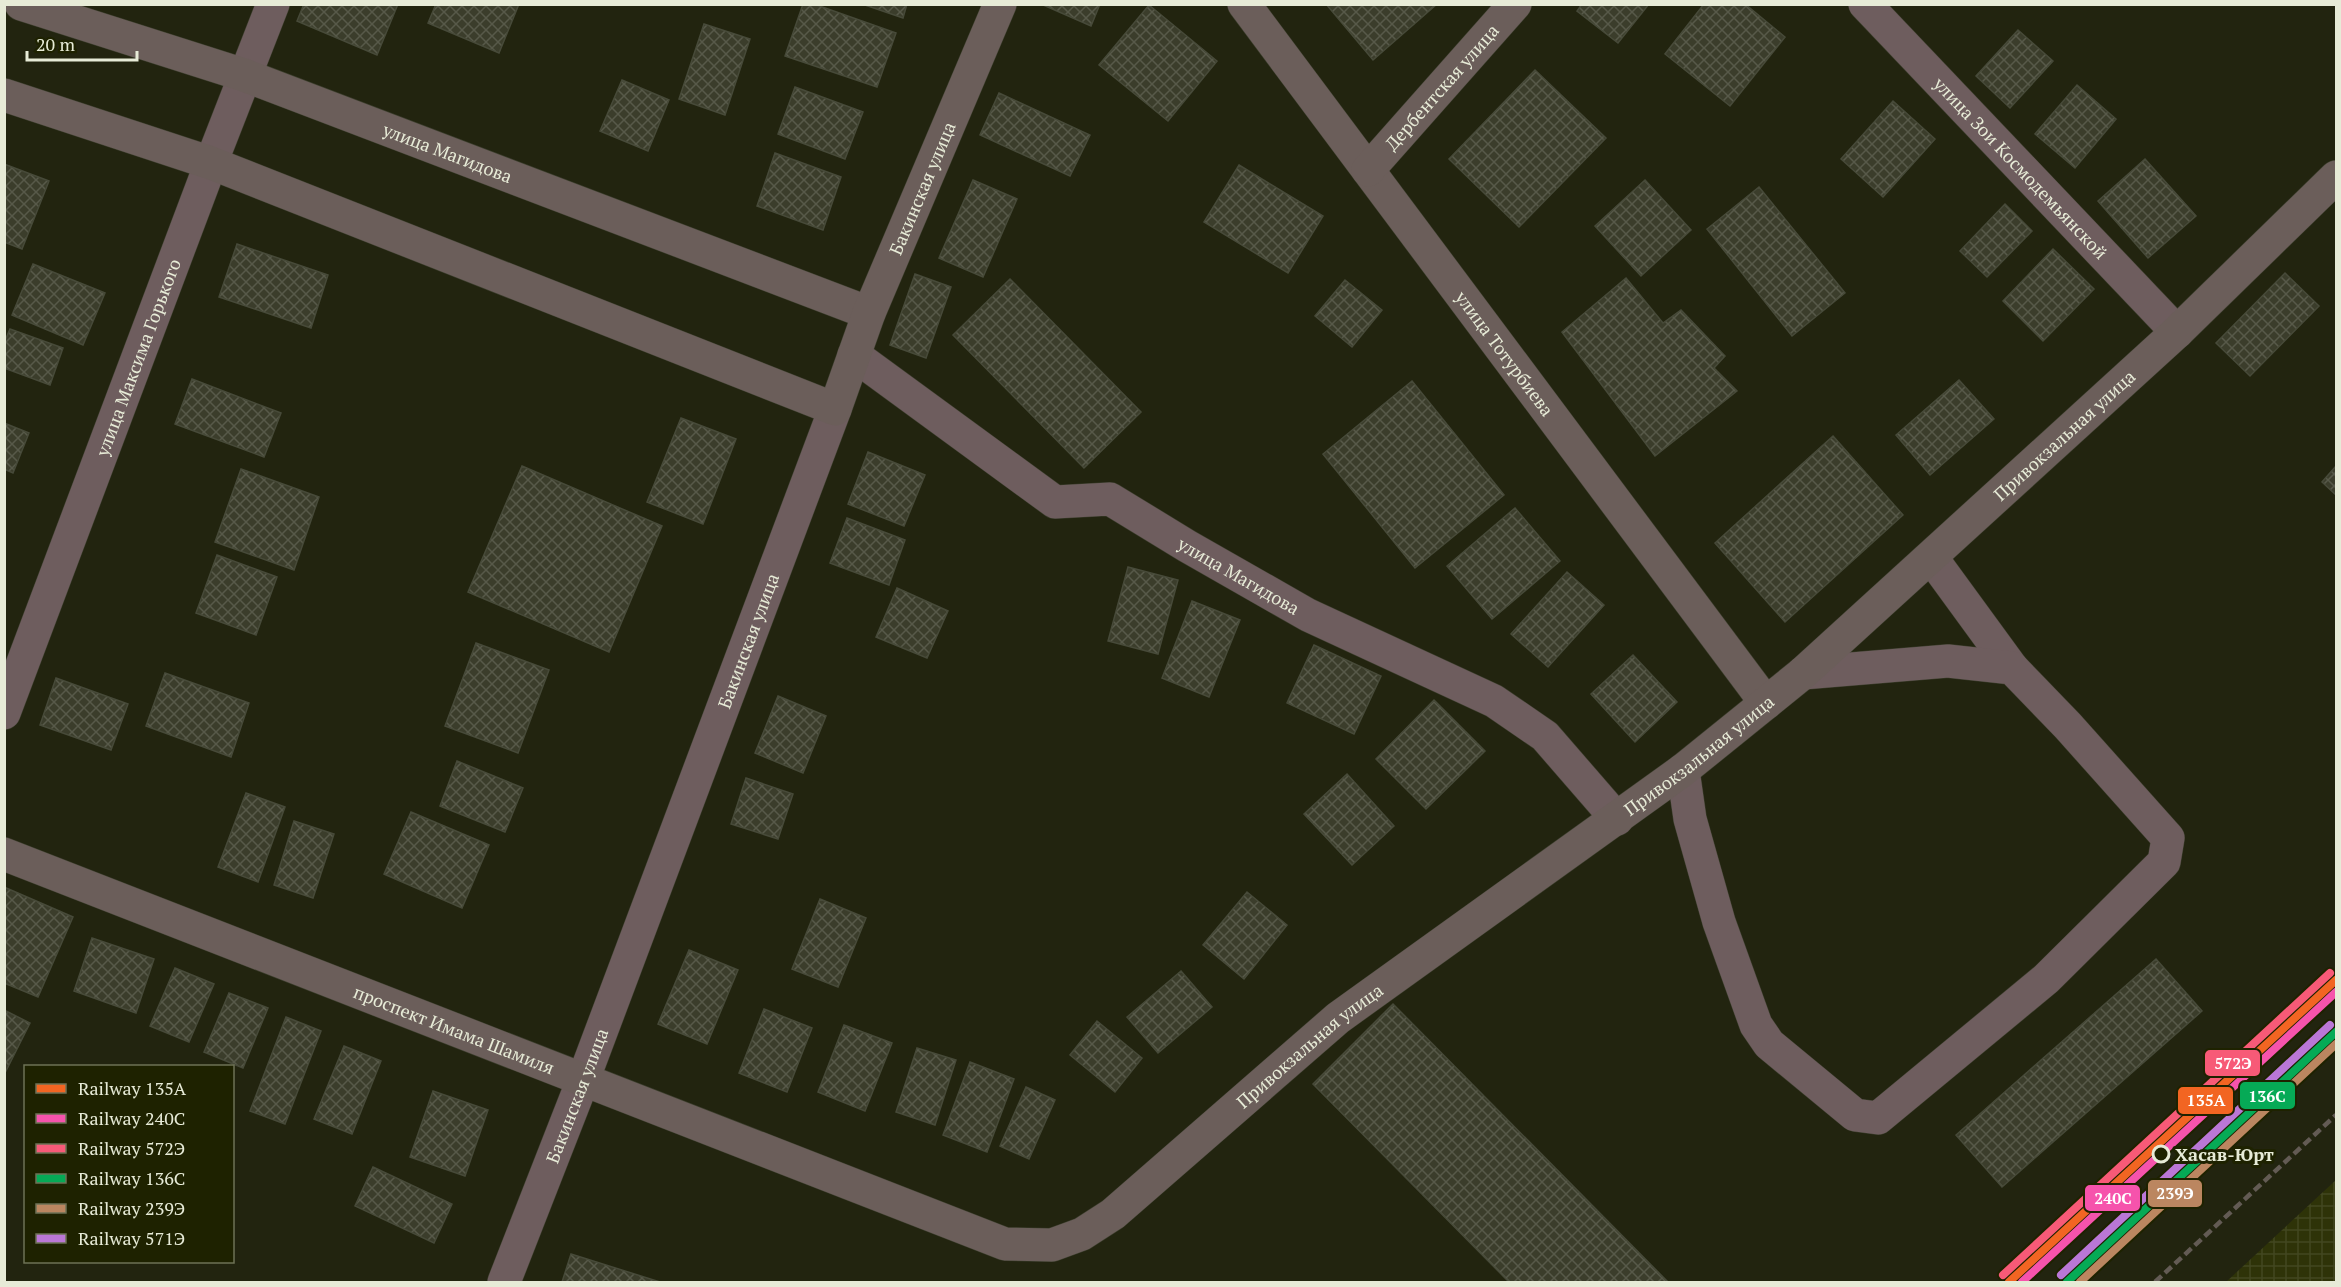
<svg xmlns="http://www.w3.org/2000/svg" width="2341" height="1287" font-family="'PT Serif',serif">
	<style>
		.industrial { fill: url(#industrial-grid) }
		.building { fill: url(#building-cross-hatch); stroke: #474a39; stroke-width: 1.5 }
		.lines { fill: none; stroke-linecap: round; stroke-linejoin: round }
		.minor-casing { stroke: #3c3e2d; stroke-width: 34 }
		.major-casing { stroke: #3c3e2d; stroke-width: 34 }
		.minor { stroke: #6e5d5e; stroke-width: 33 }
		.major { stroke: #6b5e5a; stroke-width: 33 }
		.rail { stroke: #635b54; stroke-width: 4.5; stroke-dasharray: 9 4.5; stroke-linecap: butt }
		.rail-1-casing { stroke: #1e2200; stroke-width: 12 }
		.rail-2-casing { stroke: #1e2200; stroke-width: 12 }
		.rail-3-casing { stroke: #1e2200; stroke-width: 12 }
		.rail-4-casing { stroke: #1e2200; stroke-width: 12 }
		.rail-5-casing { stroke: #1e2200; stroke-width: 12 }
		.rail-6-casing { stroke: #1e2200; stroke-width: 12 }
		.rail-1 { stroke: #f26522; stroke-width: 8 }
		.rail-2 { stroke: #f653ac; stroke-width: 8 }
		.rail-3 { stroke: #f75a77; stroke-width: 8 }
		.rail-4 { stroke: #06aa56; stroke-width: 8 }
		.rail-5 { stroke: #bb8660; stroke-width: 8 }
		.rail-6 { stroke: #ba77d6; stroke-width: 8 }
		.stop-dot { fill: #1e2200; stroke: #e7ebd7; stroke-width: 3 }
		.labels { text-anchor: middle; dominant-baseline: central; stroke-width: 6; stroke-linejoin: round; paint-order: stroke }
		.street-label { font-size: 18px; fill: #e7ebd7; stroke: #1e2200 }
		.stop-label { font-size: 18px; font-weight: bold; fill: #e7ebd7; stroke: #1e2200; text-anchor: start }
		.line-badge { stroke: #1e2200; stroke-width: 2 }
		.badge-label { font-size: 16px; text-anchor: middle; font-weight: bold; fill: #fff }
	</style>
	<defs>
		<pattern id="industrial-grid" width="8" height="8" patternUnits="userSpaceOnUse" patternTransform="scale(1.5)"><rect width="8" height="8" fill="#2e3308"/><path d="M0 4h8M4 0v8" fill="none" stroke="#424720"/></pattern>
		<pattern id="building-cross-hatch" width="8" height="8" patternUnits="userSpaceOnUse" patternTransform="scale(1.5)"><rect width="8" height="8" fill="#3b3d2b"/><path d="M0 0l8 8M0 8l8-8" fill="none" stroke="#575949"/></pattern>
	</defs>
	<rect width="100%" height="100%" fill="#22240f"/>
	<path class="industrial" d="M2336 1180V1282H2226Z"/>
	<path class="building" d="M304 4H398L377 55 297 21Z
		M436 4H519L499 53 428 23Z
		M803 4H814L896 33 877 87 785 56Z
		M862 4H907L903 18Z
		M1041 4H1100L1091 26Z
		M1326 4H1437L1373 60Z
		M1582 4H1649L1618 43 1577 11Z
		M1704 4H1745L1785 37 1730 106 1665 54Z
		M1149 5 1217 61 1168 121 1099 65Z
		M704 24 750 39 725 115 679 99Z
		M2018 30 2053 61 2010 108 1976 76Z
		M1535 70 1606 138 1519 227 1449 159Z
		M622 80 669 100 648 151 600 131Z
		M2077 85 2116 119 2075 168 2035 134Z
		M795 87 863 112 845 159 778 134Z
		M999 93 1090 135 1070 176 980 135Z
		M1893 101 1935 139 1883 197 1841 159Z
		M775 153 841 177 823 230 757 206Z
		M2145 159 2196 216 2148 258 2098 201Z
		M4 164 49 181 22 249 4 242Z
		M1239 165 1323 216 1288 273 1204 222Z
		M973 180 1017 199 983 277 939 258Z
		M1645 180 1691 230 1641 276 1595 226Z
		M1759 187 1845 293 1792 336 1707 229Z
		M2005 204 2032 231 1987 277 1960 251Z
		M237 244 328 275 311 328 219 297Z
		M2053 249 2094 289 2043 341 2003 301Z
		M33 264 105 293 83 345 12 315Z
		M2285 273 2319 306 2250 376 2216 343Z
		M915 274 951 287 926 358 890 345Z
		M1626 278 1663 323 1681 310 1725 356 1714 368 1737 391 1655 456 1562 332Z
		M1010 279 1141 412 1084 468 953 335Z
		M1345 280 1382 310 1352 347 1315 316Z
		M10 329 63 348 50 385 4 368V343Z
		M192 379 281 413 264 457 175 424Z
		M1959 380 1994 419 1930 475 1896 435Z
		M1412 381 1504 495 1415 568 1323 454Z
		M681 418 736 439 703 524 647 502Z
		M4 423 29 433 13 473 4 469Z
		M1833 436 1903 515 1785 622 1715 543Z
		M868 452 925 475 904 526 848 504Z
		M522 466 662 526 609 652 468 592Z
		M2336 466V495L2322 482Z
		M241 469 319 497 294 570 215 542Z
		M1515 508 1560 561 1492 619 1447 566Z
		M847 518 905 540 889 585 830 563Z
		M217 555 277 577 256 635 196 613Z
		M1128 567 1178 580 1158 654 1108 641Z
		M1567 572 1604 605 1548 667 1511 634Z
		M897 588 948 611 927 658 876 637Z
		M1192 601 1240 620 1209 697 1162 678Z
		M476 643 549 670 518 753 445 726Z
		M1314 645 1381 676 1354 734 1287 703Z
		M1633 655 1677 702 1635 742 1591 694Z
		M165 673 249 703 231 757 146 726Z
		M56 678 128 704 111 750 40 725Z
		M778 696 826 716 803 773 755 753Z
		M1434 700 1485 751 1426 809 1376 759Z
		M457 761 523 788 505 832 440 806Z
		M1347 774 1394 826 1352 865 1304 814Z
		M746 778 793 794 778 839 731 824Z
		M246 793 285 807 258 882 218 867Z
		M411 812 489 845 462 908 384 874Z
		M294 821 334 834 313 898 274 885Z
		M4 887 73 917 38 997 4 983Z
		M1247 892 1287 925 1244 979 1203 945Z
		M820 899 866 918 838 987 792 969Z
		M92 938 154 959 136 1013 74 991Z
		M689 950 738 970 707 1044 658 1024Z
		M2156 959 2202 1011 2002 1187 1956 1135Z
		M175 968 214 984 189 1042 150 1026Z
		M1181 971 1212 1007 1158 1053 1127 1017Z
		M229 993 268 1008 243 1068 204 1052Z
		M1393 1004 1668 1282H1509L1313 1084Z
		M764 1009 812 1028 787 1092 739 1073Z
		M4 1010 30 1023 4 1075Z
		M286 1017 321 1031 285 1124 250 1111Z
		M1097 1021 1142 1058 1115 1092 1070 1055Z
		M844 1025 892 1043 865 1111 818 1092Z
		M344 1046 381 1061 352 1134 314 1119Z
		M917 1048 956 1060 935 1125 896 1112Z
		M970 1062 1014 1079 987 1152 943 1135Z
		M1026 1087 1055 1100 1029 1159 1000 1146Z
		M433 1091 488 1110 465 1176 410 1157Z
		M373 1167 452 1204 434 1243 355 1206Z
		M571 1254 660 1282H562Z"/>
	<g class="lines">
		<defs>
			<g id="minor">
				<path id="s1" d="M1865 4 2177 332"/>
				<path id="s2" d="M854 355 1055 502 1110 499 1187 546 1308 615 1494 701 1545 736 1617 819"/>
				<path d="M1931 557 2012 668"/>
				<path id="s3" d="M4 713 211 163 273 4"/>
				<path d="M1683 770 1690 819 1719 922 1756 1025 1769 1044 1855 1115 1878 1118 2046 979 2164 862 2168 838 2068 726 2012 668 1948 661 1803 673"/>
				<path id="s4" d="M504 1282 583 1080 835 409"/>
			</g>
			<g id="major">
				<path id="s5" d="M21 4 244 75 869 313"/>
				<path id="s6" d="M1244 4 1766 703"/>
				<path id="s7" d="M4 95 211 163 835 409 869 313 1000 4"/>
				<path id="s8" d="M1368 170 1515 4"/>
				<path id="s9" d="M4 854 1005 1244 1052 1245 1082 1234 1113 1214 1338 1018 1683 770 1803 673 2177 332 2336 177"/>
			</g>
		</defs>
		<use href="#minor" class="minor-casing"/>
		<use href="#major" class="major-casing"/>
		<use href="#minor" class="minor"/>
		<use href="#major" class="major"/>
		<path class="rail" d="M2155 1282 2336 1115"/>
		<defs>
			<path id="rail-1" d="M2009 1282 2336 980"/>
			<path id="rail-2" d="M2022 1282 2336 992"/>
			<path id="rail-3" d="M2003 1275 2330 973"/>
			<path id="rail-4" d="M2067 1282 2336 1032"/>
			<path id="rail-5" d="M2080 1282 2336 1044"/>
			<path id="rail-6" d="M2061 1275 2330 1025"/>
		</defs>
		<use href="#rail-1" class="rail-1-casing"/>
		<use href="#rail-2" class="rail-2-casing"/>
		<use href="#rail-3" class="rail-3-casing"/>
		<use href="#rail-4" class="rail-4-casing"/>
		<use href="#rail-5" class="rail-5-casing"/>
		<use href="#rail-6" class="rail-6-casing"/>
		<use href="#rail-1" class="rail-1"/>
		<use href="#rail-2" class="rail-2"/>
		<use href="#rail-3" class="rail-3"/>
		<use href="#rail-4" class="rail-4"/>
		<use href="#rail-5" class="rail-5"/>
		<use href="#rail-6" class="rail-6"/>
	</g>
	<circle class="stop-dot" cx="2161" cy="1154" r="8"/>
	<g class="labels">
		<g class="street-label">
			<text stroke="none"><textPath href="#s8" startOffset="111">Дербентская улица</textPath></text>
			<text stroke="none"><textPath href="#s5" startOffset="452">улица Магидова</textPath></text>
			<text stroke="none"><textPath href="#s1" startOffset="226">улица Зои Космодемьянской</textPath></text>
			<text stroke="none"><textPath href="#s7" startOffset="1126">Бакинская улица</textPath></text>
			<text stroke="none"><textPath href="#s6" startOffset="436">улица Тотурбиева</textPath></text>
			<text stroke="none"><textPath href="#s3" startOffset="380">улица Максима Горького</textPath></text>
			<text stroke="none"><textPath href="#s9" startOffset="2421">Привокзальная улица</textPath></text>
			<text stroke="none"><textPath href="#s2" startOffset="454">улица Магидова</textPath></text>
			<text stroke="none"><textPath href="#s4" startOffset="686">Бакинская улица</textPath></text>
			<text stroke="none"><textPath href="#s9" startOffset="1935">Привокзальная улица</textPath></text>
			<text stroke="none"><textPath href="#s9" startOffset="483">проспект Имама Шамиля</textPath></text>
			<text stroke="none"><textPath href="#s9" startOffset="1449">Привокзальная улица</textPath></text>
			<text stroke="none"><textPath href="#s4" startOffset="200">Бакинская улица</textPath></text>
		</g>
		<g class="stop-label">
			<text x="2175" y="1154">Хасав-Юрт</text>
		</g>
	</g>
	<g class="line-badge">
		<rect x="2204" y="1049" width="57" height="28" rx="6" fill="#f75a77"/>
		<rect x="2239" y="1081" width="57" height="29" rx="6" fill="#06aa56"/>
		<rect x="2177" y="1086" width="57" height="29" rx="6" fill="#f26522"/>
		<rect x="2147" y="1179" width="56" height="29" rx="6" fill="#bb8660"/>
		<rect x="2084" y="1184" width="57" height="28" rx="6" fill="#f653ac"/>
	</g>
	<g class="badge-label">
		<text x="2233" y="1069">572Э</text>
		<text x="2267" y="1102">136С</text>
		<text x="2206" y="1106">135А</text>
		<text x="2175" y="1199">239Э</text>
		<text x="2113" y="1204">240С</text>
	</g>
	<rect width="2341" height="1287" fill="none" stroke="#e7ebd7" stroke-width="12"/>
	<rect x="24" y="1065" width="210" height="198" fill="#1e2200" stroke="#6e7256" stroke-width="1.5"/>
	<rect x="36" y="1084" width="30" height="9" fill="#f26522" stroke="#6e7256" stroke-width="1.5"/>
	<text x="78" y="1095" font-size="18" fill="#e7ebd7">Railway 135А</text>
	<rect x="36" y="1114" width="30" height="9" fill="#f653ac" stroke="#6e7256" stroke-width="1.5"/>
	<text x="78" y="1125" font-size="18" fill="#e7ebd7">Railway 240С</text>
	<rect x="36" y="1144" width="30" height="9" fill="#f75a77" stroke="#6e7256" stroke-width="1.5"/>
	<text x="78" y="1155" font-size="18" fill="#e7ebd7">Railway 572Э</text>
	<rect x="36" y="1174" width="30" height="9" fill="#06aa56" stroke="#6e7256" stroke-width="1.5"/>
	<text x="78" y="1185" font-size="18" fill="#e7ebd7">Railway 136С</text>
	<rect x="36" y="1204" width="30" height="9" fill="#bb8660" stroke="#6e7256" stroke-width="1.5"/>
	<text x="78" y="1215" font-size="18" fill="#e7ebd7">Railway 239Э</text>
	<rect x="36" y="1234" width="30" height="9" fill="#ba77d6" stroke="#6e7256" stroke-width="1.5"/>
	<text x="78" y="1245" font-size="18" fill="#e7ebd7">Railway 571Э</text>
	<path d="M27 51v9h110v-9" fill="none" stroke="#e7ebd7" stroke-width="3"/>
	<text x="36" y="51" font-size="18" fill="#e7ebd7" stroke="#1e2200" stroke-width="4.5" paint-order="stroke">20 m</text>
</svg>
